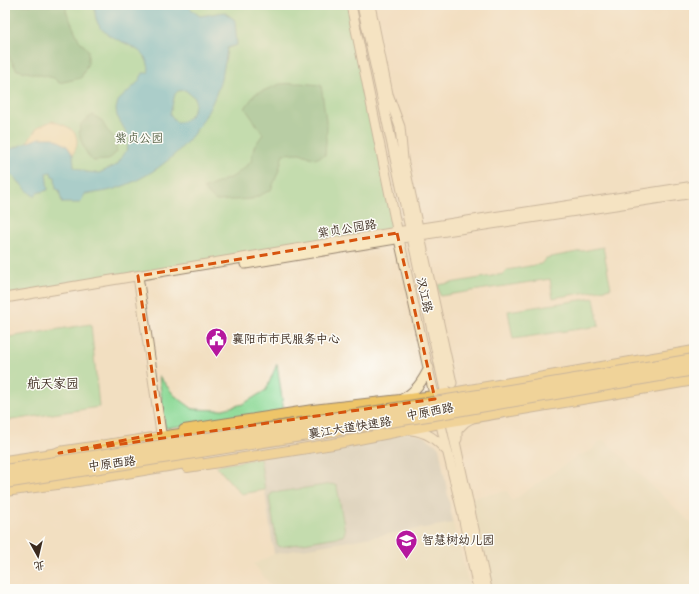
<svg xmlns="http://www.w3.org/2000/svg" width="699" height="594" font-family="'Balsamiq Sans','LXGW WenKai TC',sans-serif">
	<style>
		.built { fill: #e2dcba }
		.industrial { fill: #c5c5b8 }
		.green { fill: #8dd997; stroke: #64825a }
		.forest { fill: #72b980; stroke: #56724f }
		.sand { fill: #eeda9e; stroke: #94825e }
		.water { fill: #55b9d3; stroke: #487278; fill-rule: evenodd }
		.lines { fill: none; stroke-linecap: round; stroke-linejoin: round }
		.secondary-casing { stroke: #968470; stroke-width: 11 }
		.primary-casing { stroke: #968470; stroke-width: 12 }
		.highway-casing { stroke: #968470; stroke-width: 14 }
		.secondary { stroke: #f8e8c3; stroke-width: 9 }
		.primary { stroke: #eec569; stroke-width: 10 }
		.highway { stroke: #eec569; stroke-width: 12 }
		.highway-bridge-casing { stroke: #968470; stroke-width: 14; stroke-linecap: butt }
		.highway-bridge { stroke: #eec569; stroke-width: 12 }
		.marked { fill: none; stroke: #d7540e; stroke-width: 3; stroke-dasharray: 8 5; stroke-linejoin: round }
		.labels { text-anchor: middle; dominant-baseline: central; stroke-width: 3; stroke-linejoin: round; paint-order: stroke }
		.park-label { font-size: 12px; fill: #545f42; stroke: #fdfcf7 }
		.street-label { font-size: 12px; fill: #3b2a1e; stroke: #fdfcf7 }
		.poi-label { font-size: 12px; fill: #3b2a1e; stroke: #fdfcf7; text-anchor: start }
		.neighbourhood-label { font-size: 13px; fill: #3b2a1e; stroke: #fdfcf7 }
	</style>
	<rect width="100%" height="100%" fill="#fdfcf7"/>
	<filter id="ink" filterUnits="userSpaceOnUse"><feTurbulence type="fractalNoise" baseFrequency=".025" numOctaves="2"/><feDisplacementMap in="SourceGraphic" scale="8" xChannelSelector="R" yChannelSelector="G"/><feConvolveMatrix kernelMatrix="1 2 1 2 8 2 1 2 1" color-interpolation-filters="sRGB"/></filter>
	<filter id="wash" filterUnits="userSpaceOnUse"><feTurbulence type="fractalNoise" baseFrequency=".012" numOctaves="4" result="noise"/><feDisplacementMap in="SourceGraphic" scale="16" xChannelSelector="R" yChannelSelector="G"/><feGaussianBlur stdDeviation="0.9" result="paint"/><feColorMatrix in="noise" values="0 0 0 0 0 0 0 0 0 0 0 0 0 0 0 0 0 1.4 0 .05"/><feComposite in="paint" operator="in"/></filter>
	<g filter="url(#wash)">
		<rect width="100%" height="100%" fill="#f2dfc1"/>
		<path class="built" d="M604 440 694 526V589H489L470 498 507 491 512 501 577 456 591 451 597 443Z
			M453 523 470 589H273L254 564 274 554Z"/>
		<path class="industrial" d="M405 432 424 436 439 447 453 523 274 554 260 458Z"/>
		<path class="green" d="M5 5H351L397 233 5 295Z
			M603 247 611 288 553 298 550 279 440 296 438 285 504 274 507 270 541 264 546 258Z
			M594 298 599 326 513 339 508 311Z
			M91 324 99 407 5 421V347L9 337Z
			M277 364 284 412 165 428 159 376 174 395 193 409 219 410 243 404 266 390Z
			M260 458 265 490 241 494 216 466Z
			M332 484 337 486 345 532 343 536 280 547 277 544 269 497 272 493Z"/>
		<path class="forest" d="M5 5H67L66 11 79 40 88 50V63L81 78 59 83 54 78 17 70 9 57 5 37Z
			M300 83 321 85 327 128 325 155 315 159 300 153 283 154 279 170 271 190 252 199 216 201 203 189 234 176 251 162 254 147 263 134 245 108 255 94 280 84Z
			M93 115 101 120 107 130 115 138 117 152 108 160 92 161C86 153 74 133 82 123 85 120 90 117 93 115Z"/>
		<path class="sand" d="M52 121C63 125 78 128 77 143 77 147 74 152 73 155L67 146 27 142 38 127Z"/>
		<path class="water" d="M95 5H188L193 11 200 16 224 12 235 20 237 45 227 48C221 113 178 169 115 189 105 192 95 193 85 194L80 203H62L59 190 56 189 55 177 52 176 51 172 46 173 48 190 37 193 35 197C23 189 17 177 5 171V146L11 149 39 138H54L67 146 73 155 74 167 86 172 99 173 117 165 126 151 130 139 117 116 116 109 118 101 138 82 143 73H148C149 70 149 68 148 64 140 36 91 46 95 5ZM185 90 195 98C197 109 189 123 176 122L170 114 175 94 178 91Z"/>
	</g>
	<g filter="url(#ink)">
		<g class="lines">
			<defs>
				<path id="secondary" d="M351 5 399 239 436 403
					M362 5 447 400
					M370 5 388 94 400 127 403 159 452 383
					M245 264 420 235 694 193
					M138 276 161 433
					M5 298 409 230 694 186
					M402 399C416 391 422 382 429 368
					M449 414 487 589
					M439 417 462 511 478 589
					M411 430C428 432 435 439 447 451
					M457 439V430L465 422 472 418"/>
				<path id="primary" d="M184 430 313 410 435 396 694 351
					M5 461 66 452
					M187 467 333 444 440 423 694 380
					M5 491 72 482"/>
				<path id="highway" d="M59 453 194 433
					M66 482 197 460"/>
			</defs>
			<use href="#secondary" class="secondary-casing"/>
			<use href="#primary" class="primary-casing"/>
			<use href="#highway" class="highway-casing"/>
			<use href="#secondary" class="secondary"/>
			<use href="#primary" class="primary"/>
			<use href="#highway" class="highway"/>
			<defs>
				<path id="highway-bridge" d="M5 471 485 395 694 360
					M5 482 440 413 694 369"/>
			</defs>
			<use href="#highway-bridge" class="highway-bridge-casing"/>
			<use href="#highway-bridge" class="highway-bridge"/>
		</g>
	</g>
	<path d="M0 0H699V594H0ZM397 233 435 399 59 453 161 433 138 276Z" fill="#f2dfc1" fill-opacity=".55" fill-rule="evenodd"/>
	<path class="marked" d="M397 233 435 399 59 453 161 433 138 276Z"/>
	<defs>
		<symbol id="civic-pin" viewBox="-11 -11 22 30"><path d="M0 17L-7.5 6A9.5 9.5 0 1 1 7.5 6Z" fill="#b5179e" stroke="#fdfcf7"/><path d="M-.6-6.5H3V-4.5H.6V-3L4-1V1h2V6H-6V1h2V-1L-.6-3ZM-1.2 2.5V6h2.4V2.5Z" fill="#fff"/></symbol>
		<symbol id="school-pin" viewBox="-11 -11 22 30"><path d="M0 17L-7.5 6A9.5 9.5 0 1 1 7.5 6Z" fill="#b5179e" stroke="#fdfcf7"/><path d="M0-5L7-2L0 1L-7-2ZM-4 1L0 2.5L4 1V4Q0 6-4 4Z" fill="#fff"/></symbol>
	</defs>
	<g fill-rule="evenodd">
		<use href="#civic-pin" x="204" y="326" width="25" height="34"/>
		<use href="#school-pin" x="394" y="528" width="25" height="34"/>
	</g>
	<g class="labels">
		<g class="park-label">
			<text x="139" y="138">紫贞公园</text>
		</g>
		<g class="street-label">
			<text transform="translate(347 229) rotate(-9)">紫贞公园路</text>
			<text transform="translate(424 295) rotate(77)">汉江路</text>
			<text transform="translate(430 412) rotate(-11)">中原西路</text>
			<text transform="translate(350 428) rotate(-9)">襄江大道快速路</text>
			<text transform="translate(112 464) rotate(-7)">中原西路</text>
		</g>
		<g class="poi-label">
			<text x="232" y="339">襄阳市市民服务中心</text>
			<text x="422" y="540">智慧树幼儿园</text>
		</g>
		<g class="neighbourhood-label">
			<text x="53" y="384">航天家园</text>
		</g>
	</g>
	<rect width="699" height="594" fill="none" stroke="#fdfcf7" stroke-width="20"/>
	<g transform="translate(38 556) rotate(172)" stroke="#fdfcf7" stroke-width="3" paint-order="stroke">
	<path d="M0-3L7 15L0 10L-7 15Z" fill="#3b2a1e"/>
	<text y="-6" font-size="11" font-weight="bold" text-anchor="middle" fill="#3b2a1e">北</text>
	</g>
</svg>
